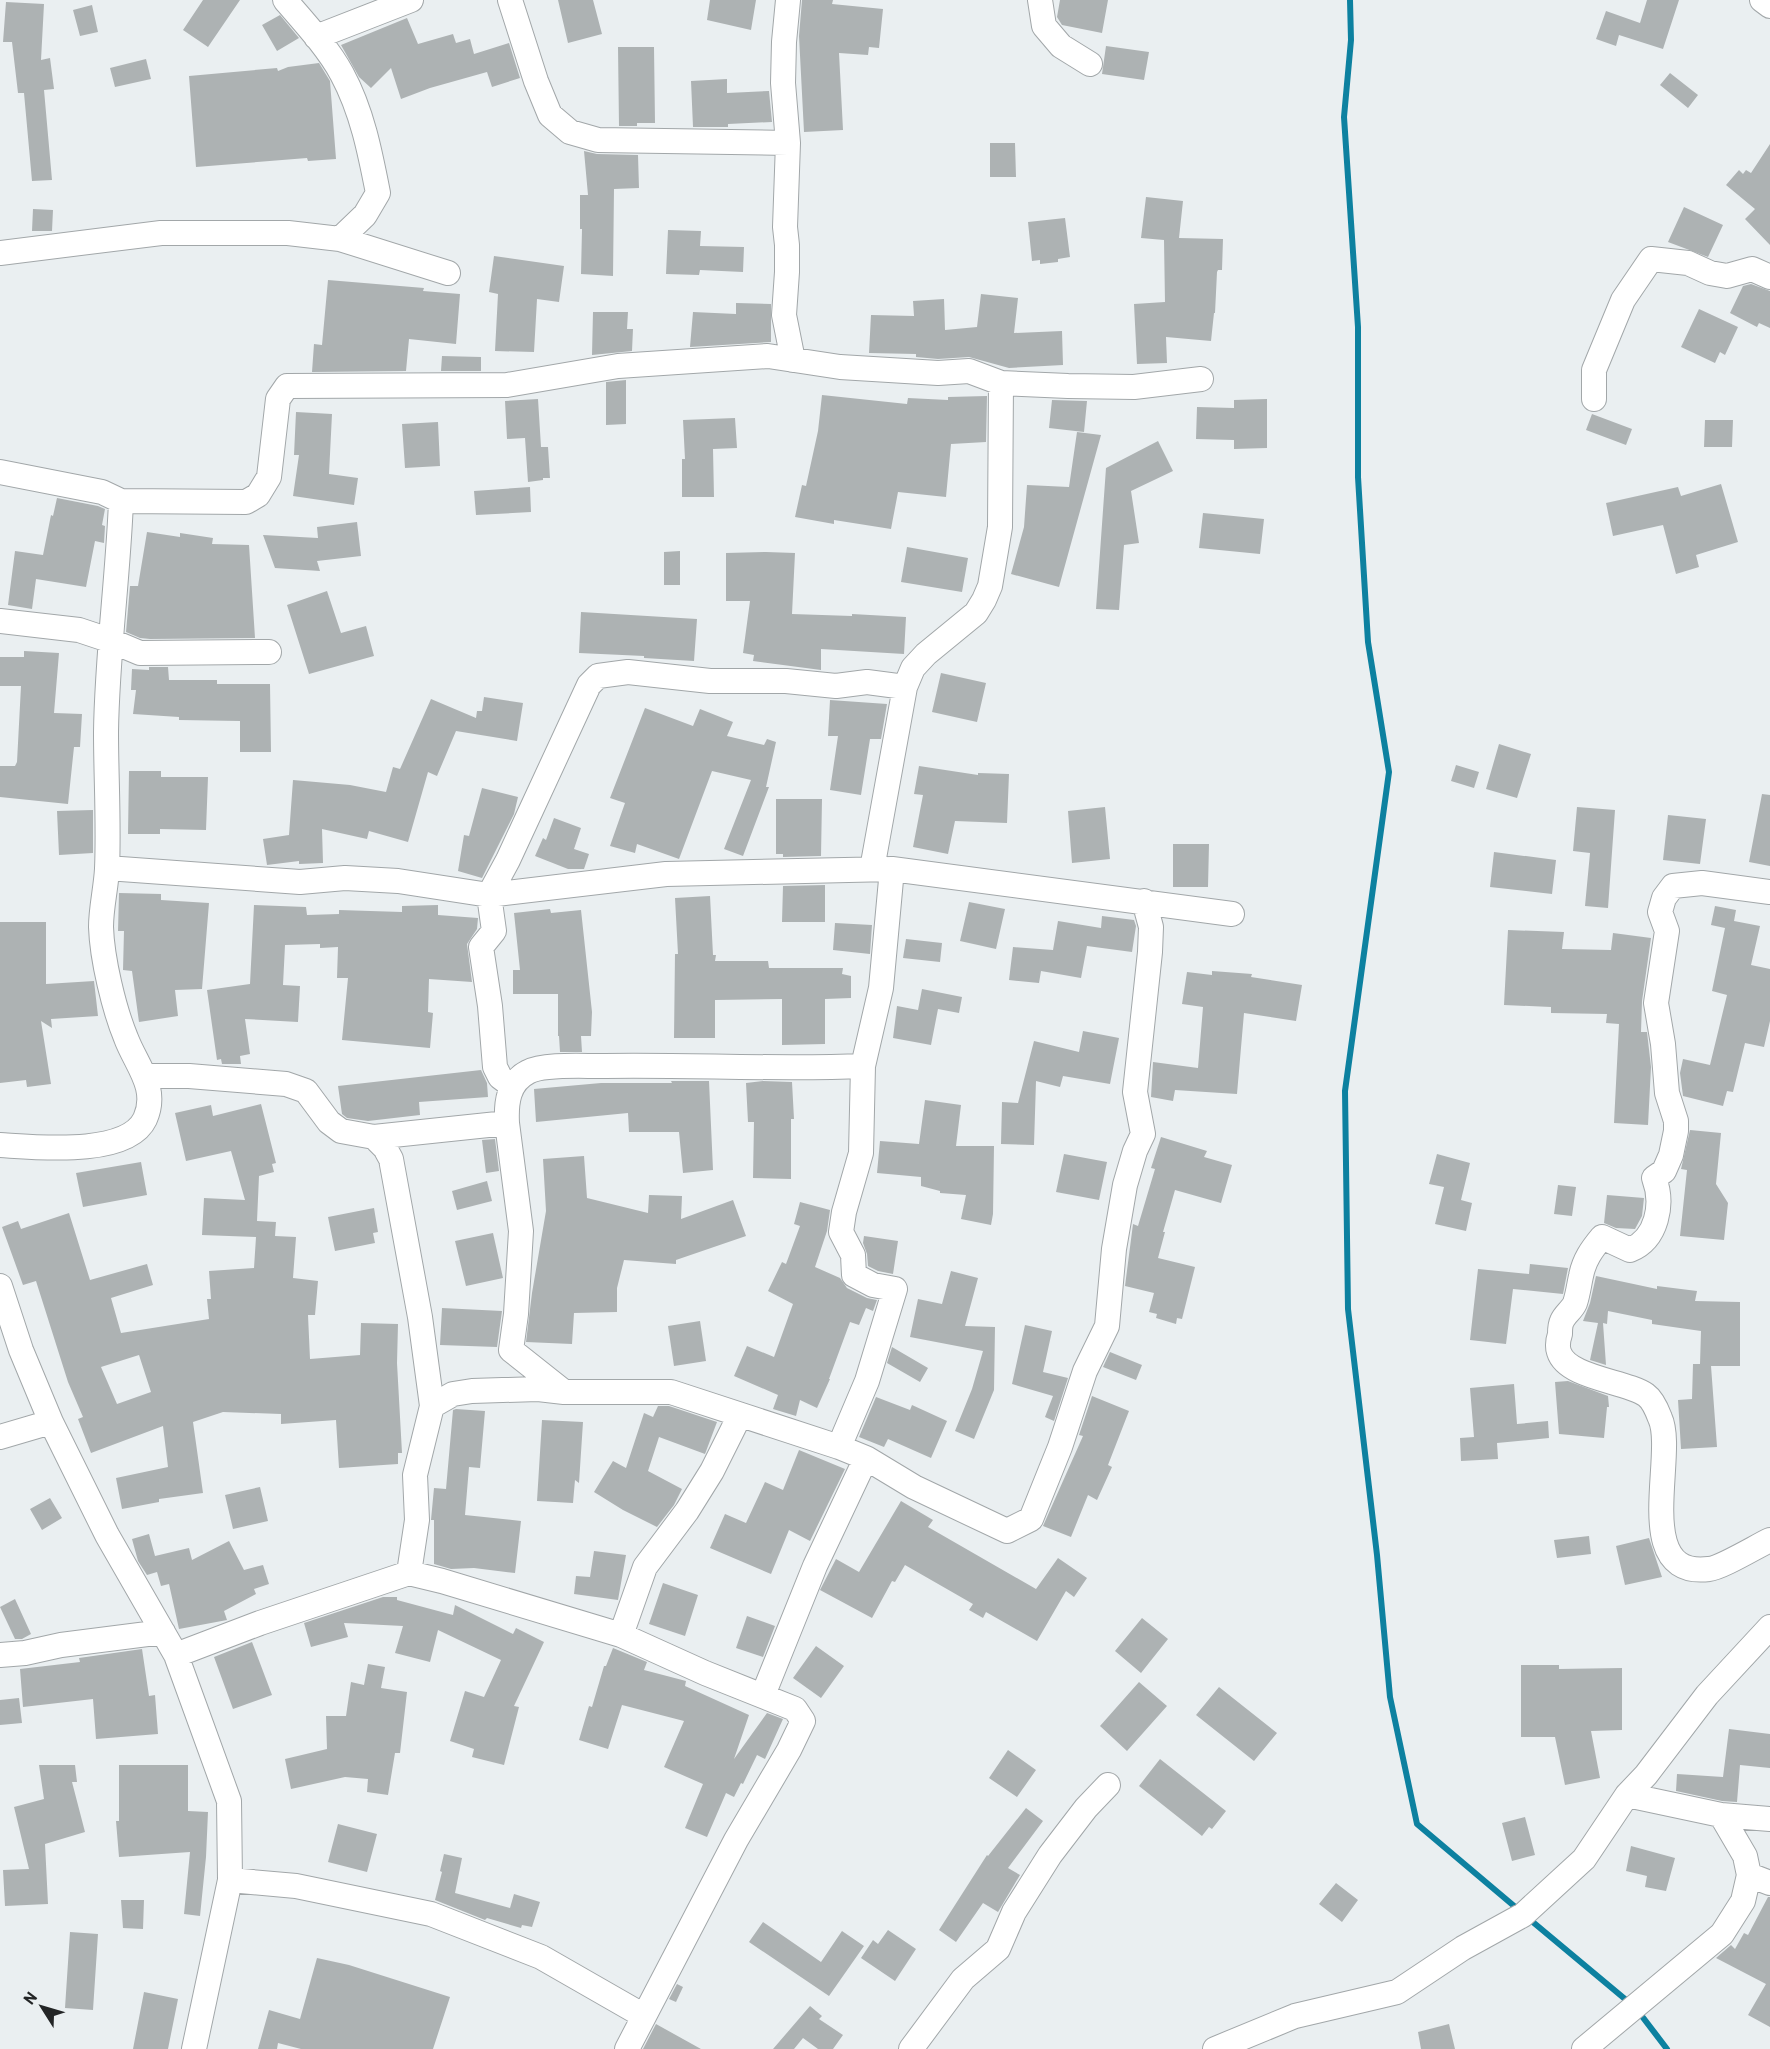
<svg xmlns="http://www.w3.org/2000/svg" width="1770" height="2049" font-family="Barlow,sans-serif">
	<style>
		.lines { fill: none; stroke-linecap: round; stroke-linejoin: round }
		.stream { stroke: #0d81a0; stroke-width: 6 }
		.building { fill: #adb2b3; fill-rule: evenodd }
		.minor-casing { stroke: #a2a7a9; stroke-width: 26 }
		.minor { stroke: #fff; stroke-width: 24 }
	</style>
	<rect width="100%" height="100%" fill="#eaeff1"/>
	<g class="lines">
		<path class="stream" d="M1350 0 1351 40 1344 117 1358 327V477L1368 642 1389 772 1345 1091 1348 1309 1377 1555 1390 1697 1417 1824 1520 1911
			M1528 1918 1631 2004
			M1638 2011 1667 2049"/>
	</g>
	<path class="building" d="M203 0H240L208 47 183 30Z
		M558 0H593L602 34 568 43Z
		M710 0H756L751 30 707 20Z
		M802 0H833L832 4 883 9 879 48 869 47 868 55 839 53 843 130 804 132 799 36Z
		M1060 0H1108L1102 33 1062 25 1057 17Z
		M1647 0H1679L1663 49 1619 35 1616 46 1596 39 1606 11 1640 23Z
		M6 2 44 4 41 60 50 58 54 89 44 90 52 180 32 181 24 93H18L12 42H3Z
		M92 5 98 32 80 36 73 10Z
		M280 15 299 38 277 51 262 25Z
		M407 18 418 44 453 34 456 43 470 39 474 54 509 43 520 78 492 87 487 72 430 88 401 99 391 68 371 88 359 77 341 45Z
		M1106 46 1149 52 1144 80 1102 74Z
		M618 47H654L655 123H637V126H619Z
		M146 59 151 79 115 87 110 68Z
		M319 63 330 81 336 159 308 161 307 158 196 167 189 76 277 68 278 71 288 67Z
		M1670 73 1698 95 1688 108 1660 85Z
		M727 79V93L769 91 772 122 728 124V127H693L691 81Z
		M990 143H1015L1016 177H990Z
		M1770 144V245L1745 219 1755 209 1726 185 1739 170 1743 174 1746 170 1751 173Z
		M584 151 597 154 638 155 639 188 614 189 613 276 581 274 582 229H580V195H588Z
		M1146 197 1183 201 1179 238 1223 239 1222 270H1218L1217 272 1215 313H1214L1211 341 1166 337 1167 363 1137 364 1134 304 1165 302 1164 240 1141 238Z
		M1684 207 1723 225 1708 257 1668 242Z
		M33 209 53 210 52 231H32Z
		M1065 218 1070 257 1058 259V262L1040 264V260L1032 261 1028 222Z
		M668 230 701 231 700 246 744 247 743 272 700 270 699 275 666 274Z
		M494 256 564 266 559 302 537 299 534 352 495 351 498 294 489 292Z
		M328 280 424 288 423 291 460 294 456 344 409 339 406 371 312 372 314 344 322 345Z
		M1751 284 1770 291V328L1759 323 1757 327 1730 313 1743 286Z
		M981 294 1018 298 1014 333 1062 331 1063 365 1009 368 969 357 938 359 916 357V354L869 353 871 315 914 316 913 301 944 299 945 330 977 327Z
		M736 303 771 304V342L690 347 693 312 736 314Z
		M1699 309 1738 327 1725 355 1720 352 1715 363 1681 347Z
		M593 312H628L627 329H633L632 351 592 355Z
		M442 356 481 357V371H441Z
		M626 380V424L606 425V382Z
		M822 395 907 404 908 398 948 400V397L987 396 986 442 951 444 946 497 898 492 891 529 834 520V524L795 517 802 485 806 486 818 431Z
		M538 399 541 447H548L550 478H543V480L528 482 525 438 507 439 505 401Z
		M1267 399V448L1234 449V440L1196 439 1197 407 1234 408V400Z
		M1052 400 1087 401 1084 432 1049 428Z
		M296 412 332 414 329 474 358 478 354 505 293 496 299 455H294Z
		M1592 414 1632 429 1626 445 1586 430Z
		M735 418 737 448 713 449 714 497H682V459H685L683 420Z
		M1705 420H1733L1732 447H1704Z
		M438 422 440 466 405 468 402 424Z
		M1077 432 1101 435 1059 587 1011 574 1024 527 1027 485 1069 487Z
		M1158 441 1173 471 1131 491 1139 543 1124 545 1119 610 1096 609 1106 468Z
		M1721 484 1738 542 1696 555 1699 567 1676 574 1663 525 1613 536 1606 503 1678 487 1681 496Z
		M530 487 531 512 476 515 474 491Z
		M57 498 98 506 105 509 102 525 105 526 104 543 95 541 86 587 36 579 32 609 8 605 15 551 43 555 51 515 53 516Z
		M1203 513 1264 519 1260 554 1199 548Z
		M357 522 361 556 317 561 320 571 275 568 263 535 318 538 317 527Z
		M147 532 180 537V533L213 538 212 544 249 545 255 638 150 639 140 638 126 632 130 586H138Z
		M907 547 968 558 962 592 901 582Z
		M680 551V585H664V552Z
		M766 552 795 553 792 614 852 616V614L906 617 904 654 821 649V670L753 661 754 655 743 653 750 601H726V553Z
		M327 591 341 633 366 626 374 656 309 674 287 605Z
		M581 612 697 619 694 661 644 658V656L579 653Z
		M24 651 59 653 54 713 82 714 80 747H74L68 804 0 797V766H15L17 762 21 686H0V657H24Z
		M149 667H168L169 680H217V684H270L271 752H240V721L179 720V717L133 714 136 690H131L132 669 149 670Z
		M941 673 986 683 977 722 932 712Z
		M484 697 523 703 517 741 456 731 437 776 428 772 408 842 369 831 367 839 322 829 323 863 299 864V861L267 865 263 839 289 835 293 780 350 785 386 792 393 767 400 769 431 699 476 718 477 711H482Z
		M830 700 887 704 881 739H870L861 795 830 790 838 736H828Z
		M645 708 693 726 700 709 733 722 727 736 764 745 767 739 776 742 766 787H769L743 856 724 849 751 780 712 771 679 859 637 844 635 853 610 846 625 803 610 798Z
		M1499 744 1531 754 1517 798 1486 789Z
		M1456 765 1479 772 1474 788 1451 781Z
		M919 766 978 775V773L1009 774 1007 823 955 821 948 854 913 847 923 795 914 794Z
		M129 771H161V777H208L206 830 160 829V834H128Z
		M482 788 518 797 514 814 482 878 458 871 464 835 469 836Z
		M1762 794 1770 795V866L1749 862Z
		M776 799H822L821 856 783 857V854H776Z
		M1105 807 1110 859 1072 863 1068 811Z
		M1577 807 1615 810 1608 908 1585 906 1590 853 1573 851Z
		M93 810V853L59 855 57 811Z
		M1668 815 1706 819 1700 864 1663 860Z
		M554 818 581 828 574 849 589 854 584 869H568L535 856 543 838 546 840Z
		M1173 844H1209L1208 887H1173Z
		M1494 852 1556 860 1552 894 1490 887Z
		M825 885V922H782L783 886Z
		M119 893 161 894V900L209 903 202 989 175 990 178 1016 139 1022 132 971 123 970 124 931H118Z
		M710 896 713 955H716L715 961H768L769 968H843L842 974 851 976V998L825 999V1044L782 1045V999L715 1000V1038H674L675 954H678L675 898Z
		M969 902 1005 909 996 949 960 941Z
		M254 905 306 907 307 915 339 914V910L402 912V906L438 905V915L478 918 477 929 467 944 472 982 429 979 428 1012 433 1013 430 1048 342 1040 348 978H337L338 947 320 948V944L285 945 283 985 300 986 298 1022 245 1019 250 1054 240 1056 241 1064H222L221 1059 217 1060 207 990 250 984Z
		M1715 906 1736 910 1734 921 1760 926 1751 965 1770 969V1021L1764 1047 1745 1043 1733 1092 1727 1091 1723 1106 1683 1096 1680 1073 1683 1059 1710 1065 1727 995 1712 991 1725 928 1711 925Z
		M550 909 551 913 581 910 592 1012 591 1036H581L582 1052H560L559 1036H558V994H513V970H520L514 913Z
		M1102 916 1134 920 1136 926 1132 952 1087 946 1081 978 1041 971 1039 983 1009 980 1013 947 1053 950 1058 921 1101 928Z
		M0 922H46V984L94 981 98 1016 51 1019 52 1028 41 1021 51 1084 27 1087 26 1080 0 1083Z
		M835 923 872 925 870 954 833 950Z
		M1508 930 1564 932 1562 949 1611 950 1613 933 1651 938 1642 1001 1641 1032H1647L1651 1067 1648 1125 1614 1123 1619 1024 1606 1023 1607 1014 1551 1013V1007L1504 1005Z
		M906 939 942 943 940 962 903 958Z
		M1212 971 1252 974 1251 977 1302 985 1296 1021 1244 1013 1237 1094 1175 1090 1173 1101 1151 1097 1153 1062 1198 1068 1203 1007 1182 1004 1187 972 1212 975Z
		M922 989 962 997 959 1013 938 1009 931 1045 893 1038 897 1006 918 1010Z
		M1083 1031 1119 1038 1110 1084 1063 1076 1060 1087 1036 1081 1034 1145 1001 1144 1002 1102 1018 1103 1034 1041 1079 1052Z
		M481 1070 487 1083 488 1097 419 1102 420 1115 368 1121 347 1118 342 1114 338 1086Z
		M671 1081H709L713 1170 683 1173 679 1132H629L628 1113 536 1122 534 1089 601 1083H672Z
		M763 1081 792 1082 794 1119H791V1179L753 1178 754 1122H748L746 1083Z
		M925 1100 961 1105 956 1146H994L993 1214 991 1225 961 1219 966 1195 940 1193V1191L921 1186V1177L877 1173 880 1141 919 1144Z
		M261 1104 276 1163 272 1164 274 1172 259 1176 257 1221 276 1222 275 1236 296 1237 293 1278 318 1281 315 1315H308L310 1359 360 1355 361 1323 398 1324 397 1363 402 1453H398V1464L339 1468 336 1420 281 1424V1414L223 1412 193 1422 203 1493 159 1499V1502L122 1509 116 1478 168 1467 163 1426 91 1453 78 1419 83 1417 68 1382 36 1281 23 1285 2 1227 18 1221 21 1229 69 1213 90 1280 147 1264 153 1285 111 1298 121 1333 209 1319 207 1299H211L209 1271 254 1268 256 1237 202 1235 204 1198 245 1200 231 1151 186 1161 175 1113 211 1105 213 1116ZM139 1355 151 1392 117 1404 101 1367Z
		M1690 1130 1721 1133 1716 1184 1728 1203 1724 1240 1680 1236 1687 1170 1681 1169Z
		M1161 1137 1207 1151 1204 1157 1232 1165 1221 1203 1175 1190 1163 1232H1165L1158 1258 1195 1267 1182 1319 1177 1318 1176 1324 1156 1318 1157 1314 1149 1312 1154 1293 1125 1286 1133 1224 1138 1226 1155 1169 1151 1168Z
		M495 1139 499 1171 486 1173 482 1140Z
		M1064 1154 1107 1162 1099 1200 1056 1192Z
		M1437 1154 1470 1163 1461 1200 1472 1203 1466 1231 1435 1224 1444 1187 1429 1184Z
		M584 1156 587 1198 648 1213 649 1195 682 1196 681 1219 733 1200 746 1236 676 1260V1264L624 1260 617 1288V1312L574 1313 572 1344 526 1342 532 1293 546 1211 543 1159Z
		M141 1162 147 1195 83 1207 76 1173Z
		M487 1181 492 1201 457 1210 452 1191Z
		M1558 1185 1576 1187 1572 1216 1554 1214Z
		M1607 1195 1644 1198 1642 1216 1635 1229 1616 1228 1604 1223Z
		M800 1202 830 1210 827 1231 815 1267 840 1278 847 1288 867 1298 877 1300 873 1311 866 1308 859 1325 850 1322 829 1379H830L817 1408 800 1400 796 1416 773 1409 778 1395 734 1376 747 1346 774 1357 793 1304 768 1291 782 1262 786 1264 800 1226 794 1224Z
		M374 1208 378 1232 373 1233 375 1243 335 1251 328 1217Z
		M493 1233 503 1278 466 1286 455 1241Z
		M864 1236 898 1241 893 1274 878 1271 868 1266 867 1254 863 1243Z
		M1530 1264 1568 1268 1563 1294 1513 1289 1506 1344 1470 1340 1478 1269 1529 1274Z
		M951 1271 978 1278 965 1326 995 1327 994 1390 974 1439 955 1431 972 1389 983 1351 910 1337 918 1299 942 1304Z
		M1596 1276 1657 1289V1286L1697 1291 1695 1301 1740 1302V1366H1711L1717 1447 1681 1449 1678 1400 1692 1399 1693 1364H1700L1701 1331 1652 1324V1320L1608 1311 1607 1324 1603 1323 1606 1365 1590 1360 1598 1323 1583 1321 1590 1303Z
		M442 1308 502 1311 497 1347 440 1345Z
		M700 1321 706 1361 674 1366 668 1326Z
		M1025 1325 1052 1331 1043 1372 1068 1378 1054 1421 1045 1417 1053 1396 1012 1384Z
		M892 1347 928 1368 920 1382 887 1363Z
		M1110 1352 1142 1365 1136 1380 1103 1367Z
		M1568 1381 1608 1396 1609 1407H1607L1604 1438 1559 1434 1555 1382Z
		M1514 1384 1517 1424 1548 1421 1549 1438 1497 1443 1498 1459 1461 1461 1460 1438 1474 1437 1470 1388Z
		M1092 1396 1129 1411 1108 1465 1112 1467 1097 1500 1088 1495 1071 1537 1043 1526 1083 1436 1079 1435Z
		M876 1397 910 1410 912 1405 947 1421 931 1458 888 1439 884 1447 859 1437Z
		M658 1406H669L717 1422 705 1454 659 1437 648 1471 682 1489 674 1505 657 1527 623 1510 594 1492 613 1461 626 1468 644 1413 653 1417Z
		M456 1409 485 1411 480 1468 469 1467 465 1515 521 1521 515 1573 474 1568 451 1569 434 1564V1520H431L434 1488 446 1489 453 1410Z
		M542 1420 583 1422 579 1483 575 1480 573 1503 537 1501Z
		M799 1450 845 1469 810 1541 789 1530 771 1574 710 1548 725 1514 746 1523 765 1482 783 1490Z
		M260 1487 268 1521 233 1529 225 1495Z
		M50 1498 62 1518 42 1530 30 1509Z
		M901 1501 933 1520 928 1527 1036 1589 1058 1558 1087 1578 1074 1597 1066 1591 1037 1641 986 1612 983 1618 969 1610 973 1604 905 1565 895 1582 892 1581 872 1618 820 1590 836 1559 859 1572Z
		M149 1534 155 1556 189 1548 192 1560 229 1541 244 1570 263 1565 269 1584 254 1589 256 1594 224 1611 227 1620 179 1629 169 1584 161 1586 157 1572 147 1575 138 1561 132 1539Z
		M1589 1536 1591 1554 1557 1558 1554 1540Z
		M1649 1538 1662 1577 1625 1585 1616 1546Z
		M594 1551 626 1555 618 1600 574 1594 576 1576 590 1577Z
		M663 1583 698 1595 685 1636 649 1624Z
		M383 1597H397V1600L453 1615 455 1605 513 1634 516 1628 544 1642 514 1706 519 1707 504 1765 472 1757 474 1749 450 1741 465 1691 484 1697 501 1660 438 1630 430 1662 395 1653 403 1626 344 1623 348 1637 311 1647 304 1623Z
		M15 1599 31 1634 22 1639H15L0 1607Z
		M747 1616 775 1626 763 1657 736 1648Z
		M1142 1618 1168 1639 1141 1673 1115 1651Z
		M252 1642 272 1695 233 1709 214 1657Z
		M816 1646 844 1666 821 1698 793 1678Z
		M613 1648 647 1662 644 1670 686 1681 685 1686 749 1715 734 1759 767 1713 783 1719 765 1759 757 1755 743 1784 741 1783 734 1797 726 1793 707 1837 685 1828 703 1784 664 1767 684 1721 622 1705 608 1749 579 1740 589 1706 592 1707 604 1666H606Z
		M142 1649 149 1696 155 1695 158 1734 96 1739 93 1699 23 1707 20 1669 80 1662 79 1658Z
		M368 1664 385 1667 381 1688 407 1692 400 1753H395L388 1795 367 1792 368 1779 345 1777 291 1789 285 1759 327 1749 326 1716H346L351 1682 364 1685Z
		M1521 1665H1559V1669L1622 1668V1730L1591 1731 1600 1778 1565 1785 1555 1737H1521Z
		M1139 1682 1167 1706 1127 1751 1100 1726Z
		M1219 1687 1277 1733 1254 1761 1196 1715Z
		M19 1698 22 1723 0 1725V1700Z
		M1729 1729 1770 1734V1768L1740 1765 1737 1802 1722 1801 1676 1791 1677 1774 1723 1777Z
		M1008 1750 1036 1770 1017 1797 989 1778Z
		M1160 1759 1226 1811 1212 1829 1209 1827 1202 1836 1139 1786Z
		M39 1765H75L77 1782H72L85 1832 45 1844 48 1904 5 1906 3 1870 29 1869 14 1807 44 1799Z
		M119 1765H188V1811L208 1812 206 1857 200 1916 184 1914 190 1852 119 1857 116 1821H119Z
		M1026 1808 1043 1821 1008 1868 1020 1875 998 1912 983 1903 956 1942 939 1930 987 1855 988 1856Z
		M1525 1817 1535 1855 1512 1861 1502 1823Z
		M338 1824 377 1834 367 1872 328 1862Z
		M1631 1846 1675 1858 1666 1891 1645 1887 1647 1876 1626 1871Z
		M444 1854 462 1858 455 1893 510 1908 514 1894 540 1902 532 1927 522 1925 521 1928 487 1918 485 1920 435 1900 442 1872 440 1871Z
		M1336 1883 1358 1900 1342 1922 1319 1904Z
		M1768 1897H1770V2027L1748 2015 1766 1984 1716 1958 1731 1945 1735 1949 1744 1933 1748 1935Z
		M121 1900H144L143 1929 123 1928Z
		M763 1922 821 1962 842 1931 864 1946 829 1996 749 1942Z
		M888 1930 916 1949 895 1981 861 1958 873 1940 878 1944Z
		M70 1932 98 1934 93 2010 65 2008Z
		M317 1958 349 1965 450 1997 433 2049H301L278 2043 277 2049H258L269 2010 300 2019Z
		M677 1984 683 1987 676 2002 669 1999Z
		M144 1992 178 1999 168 2049H133Z
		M810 2006 822 2016 819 2019 843 2035 833 2049H818L803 2038 794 2049H773Z
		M656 2024 701 2049H643Z
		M1449 2024 1455 2049H1421L1418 2032Z"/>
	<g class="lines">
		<defs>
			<path id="minor" d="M285 0C304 22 328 48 342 74 362 111 370 152 378 193L365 215 340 239
				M510 0 536 81 550 115 570 132 598 140 788 143
				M788 0 784 42 783 83 788 143 785 227 787 245V272L784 315 793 360
				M1040 0 1044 26 1061 46 1090 64
				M1762 0 1770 6
				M316 37 411 0
				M0 253 161 233H288L340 239 448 273
				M1594 399V370L1623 300 1651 259 1688 263 1710 273 1727 276 1752 269 1770 277
				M0 472 102 492 121 501 246 502 258 495 269 477 278 399 287 386 507 385 618 366 768 356 840 367 938 373 969 371 1001 383 1068 386 1134 387 1201 379
				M0 621 79 630 109 640 140 653 269 652
				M107 868 300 882 345 878 398 881 489 895 666 874 892 869 1232 914
				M872 869 905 687 913 668 926 654 976 613 984 600 990 586 1000 527 1001 383
				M1770 892 1702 883 1673 886 1664 898 1660 912 1667 931 1656 1003 1663 1044 1667 1093 1676 1121V1131L1671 1155 1664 1171 1654 1178C1664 1204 1657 1239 1630 1250L1602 1237C1592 1249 1584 1260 1581 1276 1579 1285 1578 1294 1575 1303 1572 1310 1565 1314 1562 1321 1560 1325 1560 1330 1560 1334 1558 1340 1557 1346 1559 1352 1567 1378 1626 1381 1646 1395 1653 1400 1657 1410 1660 1418 1677 1454 1630 1579 1709 1569 1721 1568 1757 1546 1770 1540
				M145 1076H189L286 1084 306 1091 329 1122 341 1131 374 1137 507 1123
				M512 1086 500 1077 495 1067 490 1006 481 947 494 931 489 895 508 860 589 685 598 676 628 672 710 681H786L836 686 867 682 905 687
				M374 1137 385 1148 391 1159 420 1317 432 1406 415 1475 417 1520 409 1573
				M0 1145C35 1147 127 1157 145 1119 159 1088 136 1065 126 1038 114 1009 102 959 101 927 101 908 106 888 107 869 109 823 106 777 106 732 107 655 118 578 121 501
				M0 1286 21 1350 51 1422 107 1535 176 1655 229 1801 230 1880 194 2049
				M564 1392 511 1350 516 1314 521 1231 507 1123C506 1103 508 1082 528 1072 543 1064 580 1066 597 1066 685 1064 774 1070 863 1066
				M432 1406 453 1394 472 1391 538 1389 564 1392H671L839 1447 866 1458 914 1487 1007 1531 1031 1519 1060 1447 1085 1371 1107 1326 1114 1249 1125 1185 1135 1151 1143 1134 1135 1092 1150 952 1151 927 1144 901
				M0 1437 51 1422
				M839 1447 867 1381 895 1289 873 1285 854 1275 853 1255 841 1232 844 1212 861 1153 863 1066 881 988 892 869
				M621 1635 645 1567 687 1511 712 1471 740 1415
				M0 1655 25 1653 61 1645 163 1632
				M176 1655 260 1623 409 1573 442 1581 621 1635 705 1673 795 1709 803 1721 789 1750 736 1840 627 2049
				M763 1695 815 1566 866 1458
				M1627 1795 1721 1815 1770 1819
				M1749 1875 1770 1883
				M230 1880 296 1886 431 1914 541 1957 644 2016
				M911 2049 963 1979 998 1949 1014 1912 1050 1855 1086 1808 1108 1785
				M1215 2049 1295 2016 1397 1992 1463 1948 1523 1915 1584 1859 1627 1795 1646 1775 1707 1695 1770 1627
				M1584 2049 1722 1934 1743 1901 1749 1875 1745 1856 1721 1815"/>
		</defs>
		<use href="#minor" class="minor-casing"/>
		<use href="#minor" class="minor"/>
	</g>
	<g transform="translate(42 2007) rotate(307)" stroke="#eaeff1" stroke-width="4.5" paint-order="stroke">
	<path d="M0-4.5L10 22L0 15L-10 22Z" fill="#232526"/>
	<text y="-9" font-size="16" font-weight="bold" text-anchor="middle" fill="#232526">N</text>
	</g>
</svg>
